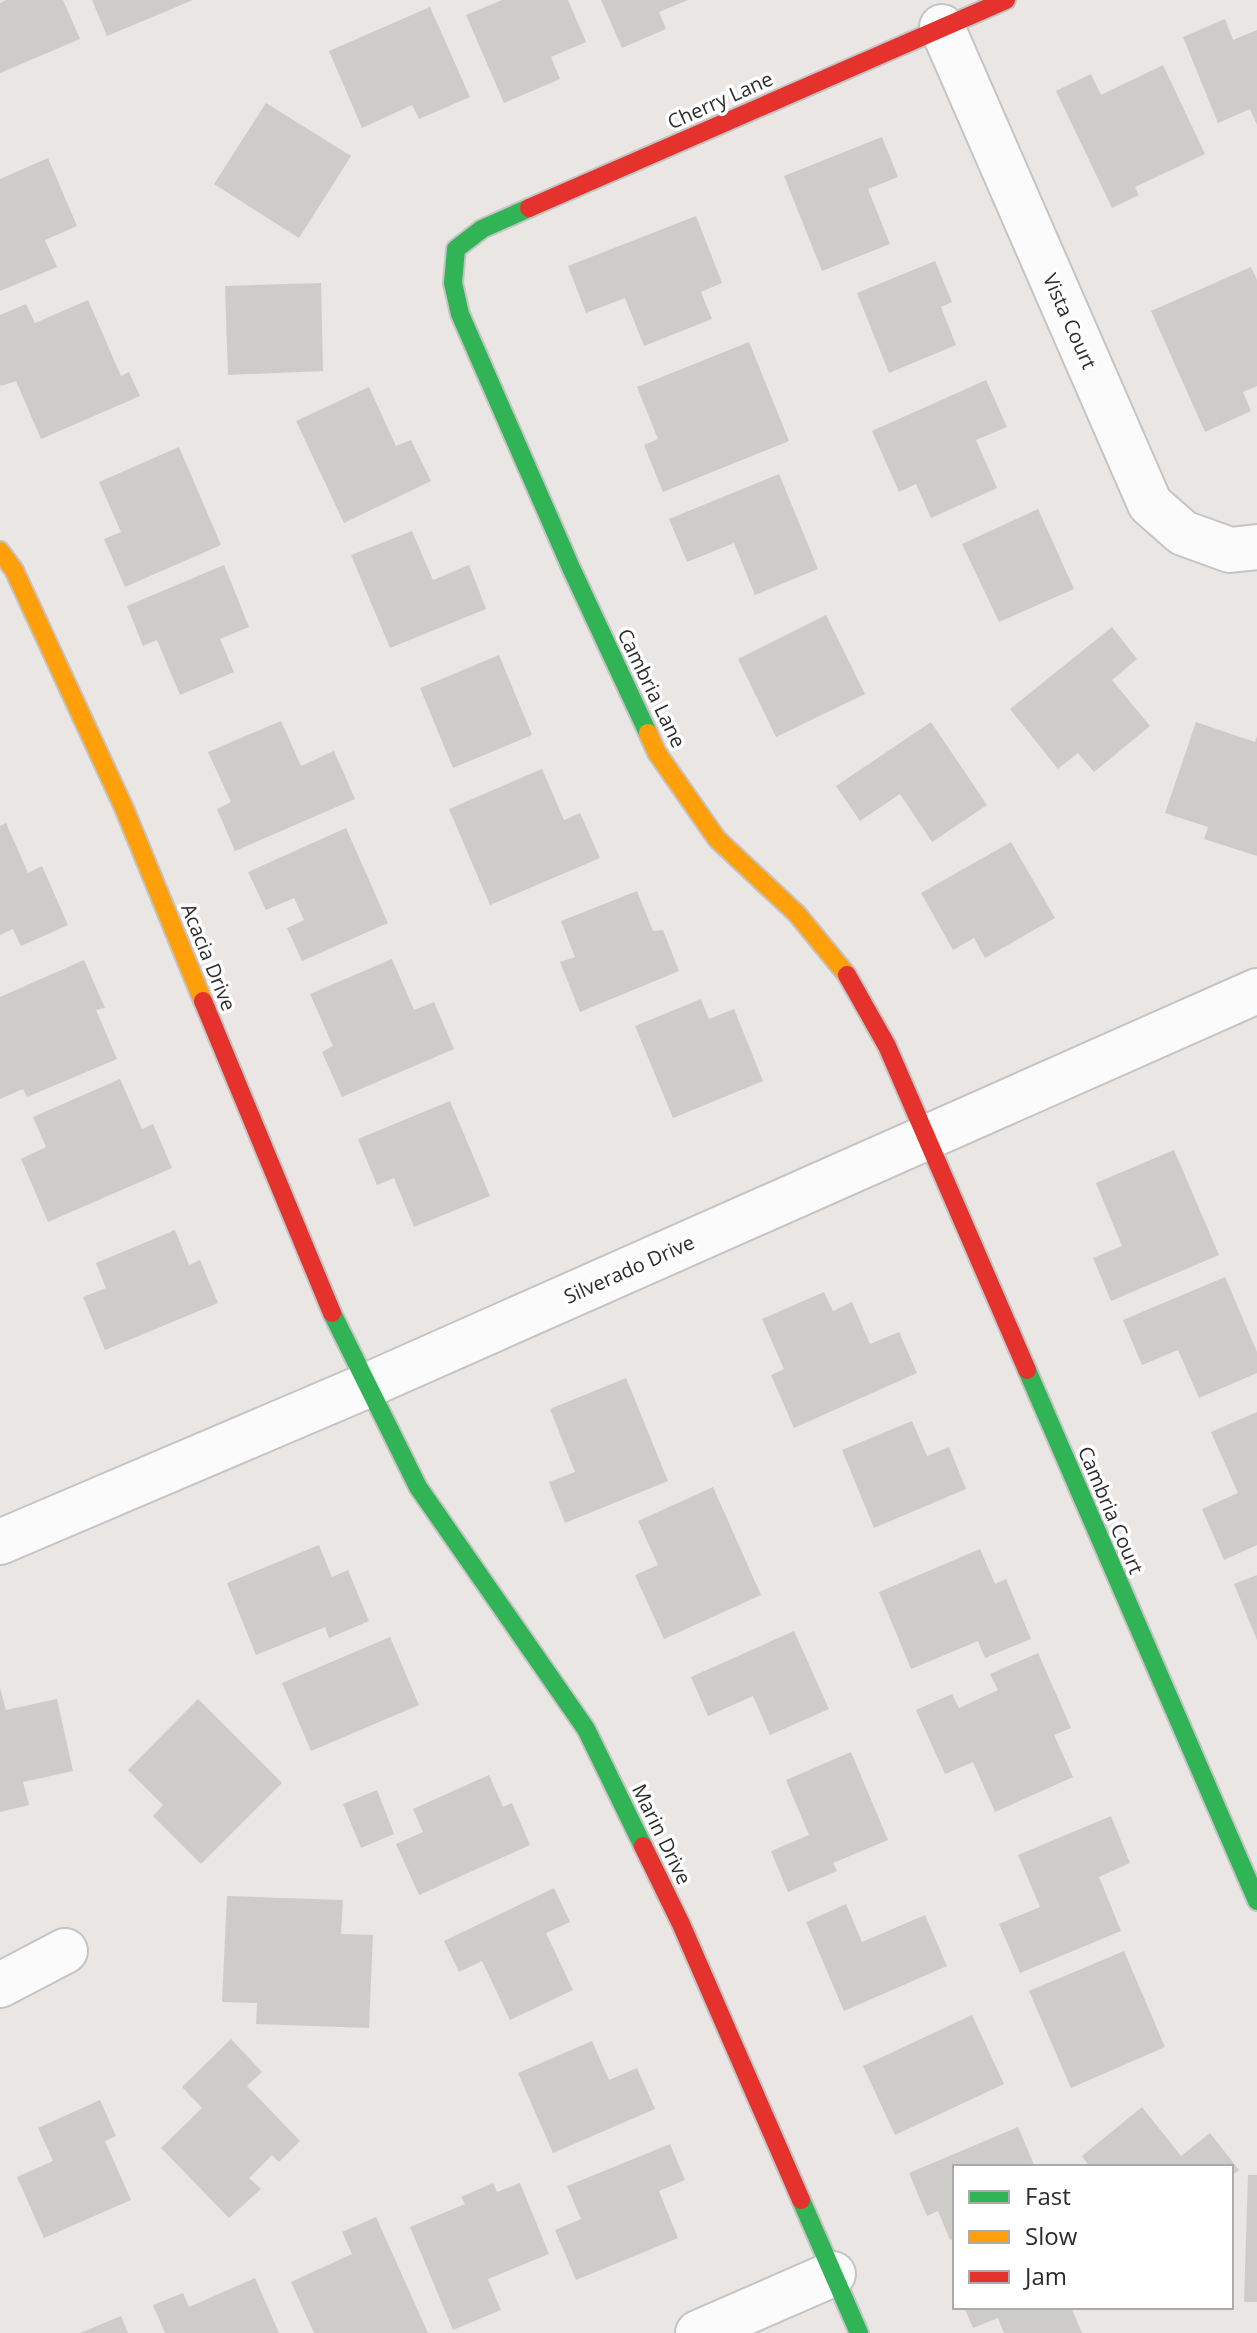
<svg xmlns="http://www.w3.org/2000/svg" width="1257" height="2333" font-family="'Open Sans',sans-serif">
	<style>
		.building { fill: #ceccc9 }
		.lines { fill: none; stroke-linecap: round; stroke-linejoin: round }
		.street-casing { stroke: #c5c4c5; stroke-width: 48 }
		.fast-casing { stroke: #c5c4c5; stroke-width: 22 }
		.slow-casing { stroke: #c5c4c5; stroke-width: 22 }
		.jam-casing { stroke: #c5c4c5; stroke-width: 22 }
		.street { stroke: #fcfbfb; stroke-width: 44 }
		.fast { stroke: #30b455; stroke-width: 18 }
		.slow { stroke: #ff9f0a; stroke-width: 18 }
		.jam { stroke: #e5322d; stroke-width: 18 }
		.labels { text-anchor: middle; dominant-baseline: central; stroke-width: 7; stroke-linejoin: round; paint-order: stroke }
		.street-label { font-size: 20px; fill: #2c2c2c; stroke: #fff }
	</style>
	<rect width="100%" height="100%" fill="#e9e6e3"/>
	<path class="building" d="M6 0H63L80 39 0 73V3Z
		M92 0H193L107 36Z
		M502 0H568L586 42 551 57 560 79 504 103 466 15Z
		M601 0H688L659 12 666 29 622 48Z
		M430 7 470 97 419 119 412 105 362 128 329 51Z
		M1225 19 1233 40 1257 30V125L1250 109 1218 123 1183 37Z
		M1163 65 1205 154 1135 187 1139 195 1112 208 1056 91 1091 74 1101 95Z
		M266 103 351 156 299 238 214 184Z
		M882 137 898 177 868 189 890 244 822 271 784 176Z
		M48 158 77 226 45 240 57 267 0 291V179Z
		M696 216 722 283 701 292 712 319 644 346 625 298 586 313 568 266Z
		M935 261 952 302 941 307 956 345 889 373 857 293Z
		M1251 267 1257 280V386L1243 392 1251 411 1205 432 1151 311Z
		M321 283 323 371 228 375 225 286Z
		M88 300 121 376 129 372 140 396 41 439 16 381 1 386 0 384V315L26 304 35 323Z
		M749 342 789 441 663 492 644 445 658 439 637 387Z
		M986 380 1007 427 976 440 997 488 931 518 916 484 899 492 872 431Z
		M369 387 396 446 411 440 431 481 344 523 296 421Z
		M179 447 221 545 125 587 104 539 121 532 99 482Z
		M779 474 818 569 755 595 734 543 687 562 669 519Z
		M1038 509 1074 589 999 622 962 544Z
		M412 531 433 580 469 565 486 609 390 648 351 555Z
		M224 565 249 627 220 639 234 672 180 695 157 640 143 646 127 606Z
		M826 615 865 694 776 737 738 659Z
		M1112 627 1137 659 1112 680 1150 726 1094 772 1078 753 1058 769 1010 709Z
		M499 655 532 735 453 768 420 688Z
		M281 721 301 766 334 751 355 799 235 851 217 809 231 802 208 752Z
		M931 722 987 805 932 842 900 794 860 821 836 786Z
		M1196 722 1255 742 1257 736V856L1204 839 1208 827 1165 813Z
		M542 769 564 820 580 813 600 858 490 905 449 809Z
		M6 823 28 873 42 866 68 925 21 946 13 929 0 935V826Z
		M346 828 388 923 302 961 287 928 304 920 294 898 266 910 248 872Z
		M1011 842 1055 918 985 958 974 938 953 950 921 893Z
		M637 891 653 931 663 930 679 971 580 1012 560 962 575 957 561 921Z
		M392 959 414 1010 434 1002 454 1049 342 1097 322 1052 333 1046 310 994Z
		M84 960 105 1008 96 1010 117 1059 27 1097 23 1089 0 1099V997Z
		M701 999 709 1019 734 1009 763 1081 673 1118 635 1026Z
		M120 1079 142 1129 153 1124 172 1168 48 1222 21 1159 46 1147 33 1117Z
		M450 1101 490 1196 414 1227 394 1178 377 1185 358 1139Z
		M1174 1150 1219 1255 1111 1301 1093 1258 1122 1246 1096 1183Z
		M175 1230 189 1265 200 1260 218 1303 105 1350 83 1297 106 1288 96 1263Z
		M1225 1277 1257 1352V1373L1199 1398 1178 1350 1142 1365 1123 1320Z
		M824 1292 833 1311 852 1302 870 1344 899 1332 917 1373 794 1428 771 1375 784 1369 762 1319Z
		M626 1378 668 1481 565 1523 549 1482 575 1472 550 1409Z
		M1257 1412V1545L1224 1560 1202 1509 1238 1493 1211 1432Z
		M912 1421 927 1456 949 1447 966 1489 874 1528 842 1450Z
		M713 1487 761 1595 664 1639 635 1575 658 1565 638 1521Z
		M319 1545 332 1577 348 1570 369 1621 329 1638 325 1627 256 1655 227 1583Z
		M980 1549 995 1584 1006 1579 1031 1639 985 1658 978 1641 911 1669 879 1592Z
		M1257 1575V1640L1234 1584Z
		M794 1631 829 1709 770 1735 753 1696 708 1716 691 1677Z
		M390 1637 419 1705 311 1751 282 1683Z
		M1038 1653 1071 1728 1054 1735 1073 1777 995 1812 973 1762 945 1774 916 1710 952 1694 959 1708 998 1690 990 1674Z
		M0 1688 6 1710 57 1699 73 1771 23 1782 29 1805 0 1812Z
		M198 1699 282 1783 201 1864 153 1816 163 1805 128 1770Z
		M851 1752 888 1840 833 1863 837 1871 788 1892 771 1851 809 1835 786 1780Z
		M489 1775 503 1807 512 1803 530 1845 419 1895 396 1844 423 1832 413 1809Z
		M377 1790 394 1834 361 1848 343 1804Z
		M1111 1816 1130 1863 1099 1877 1121 1931 1020 1973 999 1924 1040 1907 1018 1855Z
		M554 1888 570 1922 546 1933 573 1990 510 2020 482 1961 459 1972 444 1941Z
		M227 1896 343 1900 341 1934 373 1935 369 2028 256 2024 257 2003 222 2002Z
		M846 1904 862 1942 925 1915 947 1966 844 2011 806 1922Z
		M1124 1951 1165 2047 1071 2088 1029 1991Z
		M972 2015 1004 2084 895 2135 863 2066Z
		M231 2039 262 2072 247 2086 300 2141 279 2162 272 2155 249 2178 261 2189 229 2218 161 2148 202 2108 182 2087Z
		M592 2041 609 2080 637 2068 655 2109 553 2153 518 2073Z
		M100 2100 116 2136 105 2141 131 2200 44 2238 17 2177 53 2161 38 2128Z
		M1142 2107 1181 2156 1210 2133 1239 2170 1231 2176V2167H1090L1082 2156Z
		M1018 2127 1035 2167H955V2238L950 2240 938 2211 927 2216 909 2173Z
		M670 2144 685 2180 659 2191 678 2238 576 2280 555 2230 581 2219 567 2186Z
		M1248 2175H1257V2302H1244Z
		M493 2183 497 2192 520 2183 549 2254 488 2279 501 2310 453 2330 410 2227 465 2204 461 2197Z
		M376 2217 428 2333H314L291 2282 352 2254 342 2232Z
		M255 2278 279 2333H165L153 2305 183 2293 189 2307Z
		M964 2307H1071L1082 2333H1004L998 2318 973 2328Z
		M121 2316 128 2333H80Z"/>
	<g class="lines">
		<defs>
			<path id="street" d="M942 27 1150 504 1183 533 1230 550 1257 547
				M0 1542 366 1386 1257 991
				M0 1985 65 1951
				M698 2333 833 2274"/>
			<path id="fast" d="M529 208 482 229 456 249 453 283 460 314 572 570 648 733
				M332 1313 418 1487 586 1729 643 1846
				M1027 1370 1257 1901
				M801 2200 859 2333"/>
			<path id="slow" d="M0 551 14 570 124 808 203 1001
				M648 733 657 753 717 839 797 914 847 975"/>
			<path id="jam" d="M529 208 1006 0
				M847 975 887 1046 1027 1370
				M203 1001 332 1313
				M643 1846 681 1924 801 2200"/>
		</defs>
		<use href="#street" class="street-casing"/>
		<use href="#fast" class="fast-casing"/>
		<use href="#slow" class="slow-casing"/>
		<use href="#jam" class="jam-casing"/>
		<use href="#street" class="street"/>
		<use href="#fast" class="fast"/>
		<use href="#slow" class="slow"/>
		<use href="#jam" class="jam"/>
	</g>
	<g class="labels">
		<g class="street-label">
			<text transform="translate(720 100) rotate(-24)">Cherry Lane</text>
			<text transform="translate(1070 321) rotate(66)">Vista Court</text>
			<text transform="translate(652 688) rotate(64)">Cambria Lane</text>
			<text transform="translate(209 957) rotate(68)">Acacia Drive</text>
			<text transform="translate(629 1269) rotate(-24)">Silverado Drive</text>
			<text transform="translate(1111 1510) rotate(67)">Cambria Court</text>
			<text transform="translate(662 1834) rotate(64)">Marin Drive</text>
		</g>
	</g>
	<rect x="953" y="2165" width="280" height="144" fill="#ffffff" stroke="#ababab" stroke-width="2"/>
	<rect x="969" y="2191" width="40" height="12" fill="#30b455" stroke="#ababab" stroke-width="2"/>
	<text x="1025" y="2205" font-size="24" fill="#2c2c2c">Fast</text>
	<rect x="969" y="2231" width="40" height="12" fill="#ff9f0a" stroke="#ababab" stroke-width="2"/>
	<text x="1025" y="2245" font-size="24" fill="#2c2c2c">Slow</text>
	<rect x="969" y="2271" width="40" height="12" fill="#e5322d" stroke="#ababab" stroke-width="2"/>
	<text x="1025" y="2285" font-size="24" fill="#2c2c2c">Jam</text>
</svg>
